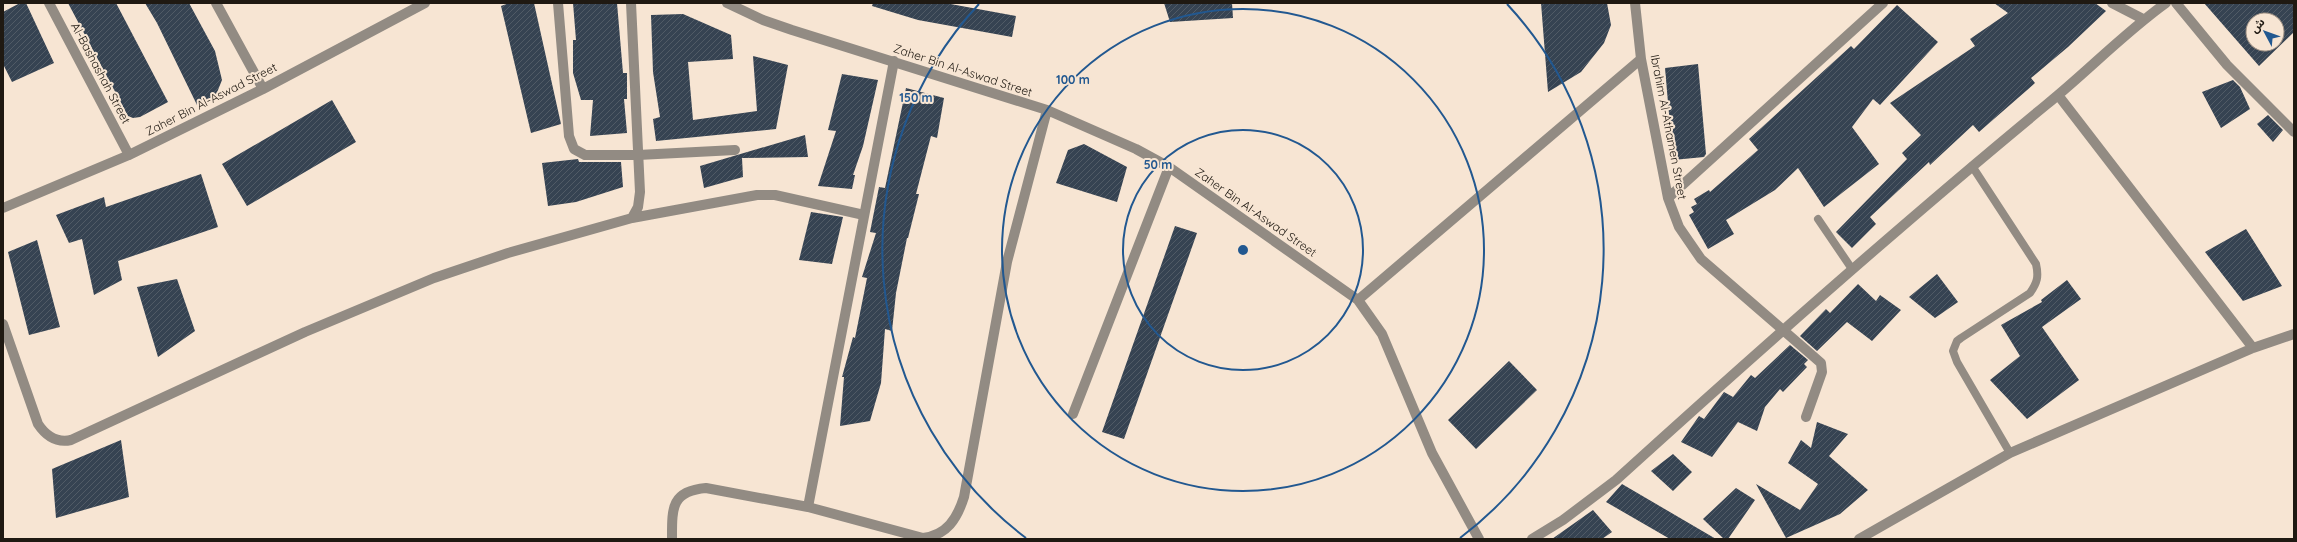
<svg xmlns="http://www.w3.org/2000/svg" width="2297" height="542" font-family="Quicksand,'Noto Sans Arabic',sans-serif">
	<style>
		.building { fill: url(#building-hatch); fill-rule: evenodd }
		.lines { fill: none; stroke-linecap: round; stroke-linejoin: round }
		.lane { stroke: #928b83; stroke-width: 8 }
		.street { stroke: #928b83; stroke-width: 10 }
		.ring { fill: none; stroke: #225890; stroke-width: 2 }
		.labels { text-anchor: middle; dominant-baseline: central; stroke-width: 4; stroke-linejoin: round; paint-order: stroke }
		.street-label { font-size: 12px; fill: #1f1912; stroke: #f7e5d3 }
		.centre { fill: #225890; stroke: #f7e5d3; stroke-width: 2 }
		.ring-label { font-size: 12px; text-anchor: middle; font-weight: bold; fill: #225890; stroke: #f7e5d3; stroke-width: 4; stroke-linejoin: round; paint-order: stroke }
	</style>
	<defs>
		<pattern id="building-hatch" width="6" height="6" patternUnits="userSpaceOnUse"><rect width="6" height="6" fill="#364352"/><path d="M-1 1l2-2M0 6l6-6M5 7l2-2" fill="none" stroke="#515b66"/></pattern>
	</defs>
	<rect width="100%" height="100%" fill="#f7e5d3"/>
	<path class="building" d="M20 3H26L54 63 12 82 3 64V12Z
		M68 3H116L168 102 140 117 133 118 128 116Z
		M145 3H189L215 51 222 80 216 95 197 105 157 23Z
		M509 3H534L561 124 531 133 501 6Z
		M573 3H617L623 73H627V99H624L627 133 590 136 593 100H581L573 73V40H576Z
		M873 3H945L1016 16 1012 37 918 20 872 6Z
		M1164 3H1232L1233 18 1170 22Z
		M1541 3H1607L1611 25 1604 43 1581 72 1548 92Z
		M1994 3H2095L2106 11 2068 47 2031 78 2035 83 1979 132 1973 125 1930 165 1929 162 1870 217 1876 224 1852 248 1836 232 1907 159 1902 153 1921 135 1890 103 1975 46 1970 39 2008 13Z
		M2204 3H2294V32L2259 66ZM2253 20H2277V44H2253Z
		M1897 5 1938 42 1880 105 1873 99 1852 127 1879 164 1824 207 1798 168 1775 190 1726 220 1734 234 1708 249 1689 215 1694 212 1691 207 1697 204 1694 199 1709 190 1710 192 1758 150 1749 139 1851 46 1854 49Z
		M683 14 731 35 733 59 688 62 693 120 757 111 753 56 788 65 776 129 656 141 653 119 660 117 653 72 651 15Z
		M1698 64 1706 154 1704 157 1673 160 1665 68Z
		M842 74 878 80 863 146 853 175H855L852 189 818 186 836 131 828 130Z
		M2233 80 2240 87 2250 109 2221 128 2202 92Z
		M906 88 944 98 937 138 931 136 916 194H919L908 238H907L896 293 892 331 885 329 881 383 870 421 840 426 844 377H842L853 337 855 338 867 278 862 277 876 233 870 232 879 187 885 188Z
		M332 100 356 142 247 206 222 164Z
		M2268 115 2283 130 2273 142 2257 124Z
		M805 135 808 157 742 158 743 177 704 188 700 166Z
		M1084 144 1127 167 1117 202 1056 183 1068 150Z
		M578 159 579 162H621L623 187 576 202 548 206 542 163Z
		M201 174 218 227 118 261 122 280 94 295 82 239 69 243 56 215 104 197 106 207Z
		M811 212 843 217 832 264 799 260Z
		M1175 226 1197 233 1124 439 1102 432Z
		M2246 229 2282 286 2243 301 2205 252Z
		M37 240 60 327 29 335 8 252Z
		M1937 274 1958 302 1935 318 1909 297Z
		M177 279 195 331 158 357 137 287Z
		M2067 280 2081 299 2042 327 2079 380 2027 419 1990 380 2020 356 2001 325 2042 302 2041 300Z
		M1858 284 1876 301 1880 295 1901 310 1872 341 1847 322 1817 351 1800 336 1826 309 1830 313Z
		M1790 345 1808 360 1804 364 1807 367 1783 392 1780 389 1765 407 1757 431 1738 422 1712 457 1681 442 1699 416 1704 419 1724 392 1733 397 1751 375 1755 378Z
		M1509 361 1537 390 1476 449 1448 420Z
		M1817 422 1848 434 1829 456 1868 490 1840 514 1786 538 1756 484 1800 510 1818 484 1788 463 1801 440 1811 448Z
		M121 440 129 497 56 518 52 469Z
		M1673 454 1692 472 1673 491 1651 471Z
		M1622 484 1716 539H1670L1606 502Z
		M1736 488 1755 500 1728 539H1724L1703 519Z
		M1593 510 1612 532 1602 539H1552Z"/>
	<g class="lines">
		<path class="lane" d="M1972 166 2036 264C2039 277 2037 283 2030 293L1961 338 1957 341 1953 351 1957 362 2010 453
			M1818 219 1852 269"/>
		<path class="street" d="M49 3 129 155
			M216 3 263 89
			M558 3 569 136 574 149 585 155H638L735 150
			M631 3 640 192 638 207 632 218
			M727 3 763 20 792 30 1047 110 1136 149 1169 167 1358 300 1382 334 1432 453 1479 539
			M1635 3 1641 59 1668 198 1679 227 1701 259 1821 363 1822 372 1806 417
			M2112 3 2143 19
			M2176 3 2227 65 2294 132
			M2058 95 2253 348
			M1668 198 1883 3
			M3 208 129 155 263 89 425 3
			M1358 300 1641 59
			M3 324 38 424C46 436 57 443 71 440L305 332 434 278 508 253 632 218 757 195H775L864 215
			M1073 414 1169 167
			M808 507 923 538C947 535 957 519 964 497L1007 262 1047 110
			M672 539C672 508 671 491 706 488L808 507 894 61
			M1532 539 1563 520 1616 480C1757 352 1899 226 2046 105 2087 72 2123 34 2166 3
			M1859 539 2010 453 2253 348 2294 334"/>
	</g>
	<g class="ring">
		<circle cx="1243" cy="250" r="120"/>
		<circle cx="1243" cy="250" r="241"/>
		<path d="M1026 538A361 361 0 0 1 979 4M1507 4A361 361 0 0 1 1460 538"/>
	</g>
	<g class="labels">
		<g class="street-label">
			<text transform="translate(963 70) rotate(18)">Zaher Bin Al-Aswad Street</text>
			<text transform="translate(101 73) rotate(62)">Al-Bashashah Street</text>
			<text transform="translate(211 99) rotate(-27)">Zaher Bin Al-Aswad Street</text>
			<text transform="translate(1669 127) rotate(79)">Ibrahim Al-Athamen Street</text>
			<text transform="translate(1256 212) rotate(35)">Zaher Bin Al-Aswad Street</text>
		</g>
	</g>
	<circle cx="1243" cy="250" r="6" class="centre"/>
	<g class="ring-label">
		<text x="1073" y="84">100 m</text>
		<text x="916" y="102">150 m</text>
		<text x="1158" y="169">50 m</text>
	</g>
	<rect width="2297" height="542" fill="none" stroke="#1f1912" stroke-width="8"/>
	<g transform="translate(2265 32) rotate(311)"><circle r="19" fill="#f7e5d3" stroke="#a19386"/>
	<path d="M0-3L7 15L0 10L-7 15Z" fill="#225890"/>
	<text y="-6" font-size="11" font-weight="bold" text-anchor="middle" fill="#1f1912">ش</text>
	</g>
</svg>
